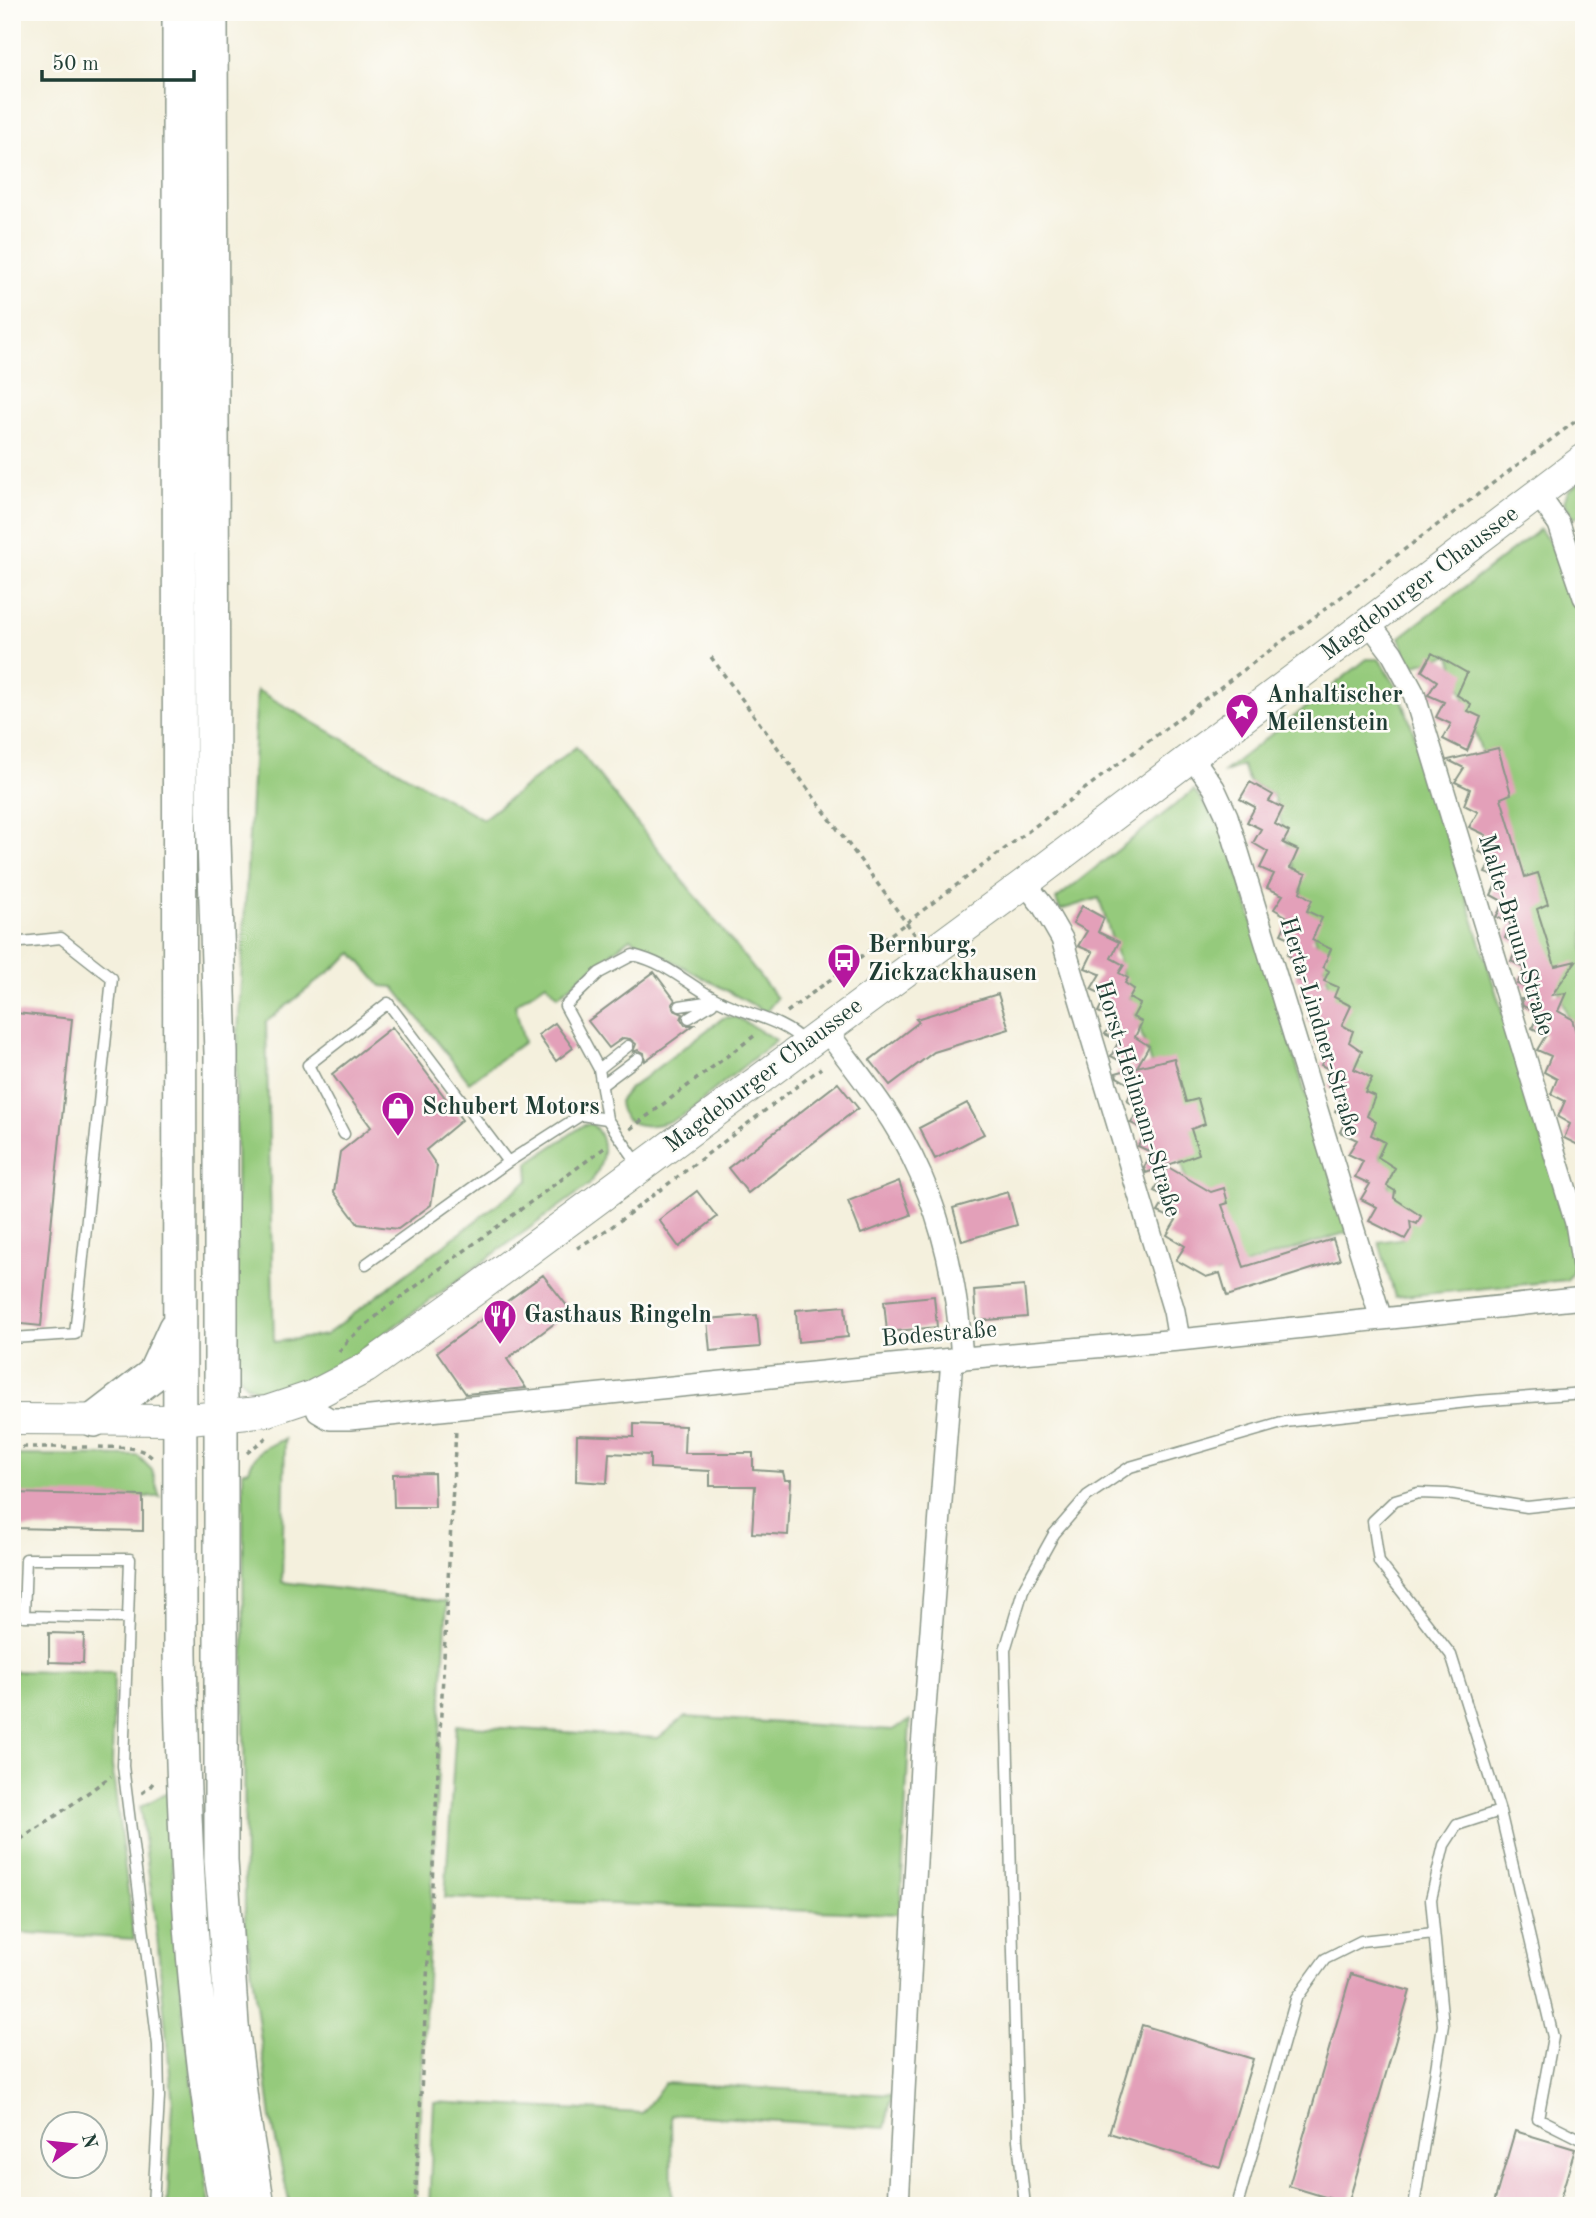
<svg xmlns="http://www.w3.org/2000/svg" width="1596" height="2218" font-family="'Old Standard TT',serif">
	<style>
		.green { fill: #95ca7b; stroke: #5a8458; stroke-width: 2 }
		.building { fill: #e3a0b9 }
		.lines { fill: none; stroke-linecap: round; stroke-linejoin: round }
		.service-casing { stroke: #8a9688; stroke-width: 13 }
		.minor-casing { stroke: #8a9688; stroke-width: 24 }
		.secondary-casing { stroke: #8a9688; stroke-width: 32 }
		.primary-casing { stroke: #8a9688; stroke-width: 36 }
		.path { stroke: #8a9688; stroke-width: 3.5; stroke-dasharray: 5 5; stroke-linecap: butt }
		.service { stroke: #fff; stroke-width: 10 }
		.minor { stroke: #fff; stroke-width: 21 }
		.secondary { stroke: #fff; stroke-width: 30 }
		.primary { stroke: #fff; stroke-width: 33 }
		.labels { text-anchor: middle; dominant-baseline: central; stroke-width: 5; stroke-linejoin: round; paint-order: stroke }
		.street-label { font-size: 24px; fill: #1f3d34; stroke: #fdfcf7 }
		.poi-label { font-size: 24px; font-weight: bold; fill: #1f3d34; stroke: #fdfcf7; text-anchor: start }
	</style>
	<rect width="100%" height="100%" fill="#fdfcf7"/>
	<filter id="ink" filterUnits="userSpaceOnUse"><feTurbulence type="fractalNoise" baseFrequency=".0143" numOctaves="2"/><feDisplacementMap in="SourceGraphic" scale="14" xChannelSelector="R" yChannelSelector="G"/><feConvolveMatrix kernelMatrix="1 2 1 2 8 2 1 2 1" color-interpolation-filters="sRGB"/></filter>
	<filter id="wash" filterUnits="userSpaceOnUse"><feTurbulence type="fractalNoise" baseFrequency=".00686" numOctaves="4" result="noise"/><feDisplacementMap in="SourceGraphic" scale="28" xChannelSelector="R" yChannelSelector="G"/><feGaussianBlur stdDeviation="1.57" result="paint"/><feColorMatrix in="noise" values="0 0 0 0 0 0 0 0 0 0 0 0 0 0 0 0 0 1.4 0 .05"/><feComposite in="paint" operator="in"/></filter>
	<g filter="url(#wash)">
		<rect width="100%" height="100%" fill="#f4f0dd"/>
		<path class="green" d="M1584 479V515L1573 518 1564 502 1568 491Z
			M1540 529 1570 571 1584 619V1068L1450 655 1409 667 1400 637Z
			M1367 659H1379L1399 691 1420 750 1565 1212C1571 1236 1585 1259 1567 1280L1395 1297 1379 1242 1404 1238 1273 795 1249 782 1242 765 1222 773Z
			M257 690 483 819 576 747 777 998 766 1012 630 938 558 996 546 983 515 1005 524 1042 469 1082 394 987 381 986 353 953 266 1022 274 1342 326 1335 529 1180 528 1163 584 1125 592 1124C611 1142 603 1166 589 1185L334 1370 282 1391 256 1390 245 1384 237 1371 236 1071Z
			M1194 790 1226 834 1348 1232 1216 1274 1099 898 1060 910 1056 899Z
			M730 1017 738 1018 776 1040C755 1057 734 1074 713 1091 703 1099 694 1109 683 1115 662 1128 621 1134 619 1101L628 1090 723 1018Z
			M285 1439 282 1582 447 1602 415 2206H290L271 2118 245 1920 243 1471 249 1470C255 1450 267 1446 285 1439Z
			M12 1455 138 1456 152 1470 160 1497 12 1495Z
			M12 1671 114 1673 112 1766 134 1939 12 1932Z
			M685 1717 893 1730 910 1720 900 1914 445 1898 456 1725 658 1738Z
			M167 1793 183 2016 210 2206H167L173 2105 157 1936 140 1807Z
			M665 2083 892 2095 885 2128 671 2114 672 2206H429L434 2102 642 2113Z"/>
		<g id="blocks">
			<path class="building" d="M1432 653 1467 673 1457 695 1471 704 1468 711 1481 717 1467 751 1443 739 1451 724 1436 717 1444 702 1428 695 1437 681 1422 671Z
				M1498 748 1511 794 1501 798 1525 877 1538 873 1548 904 1537 909 1555 966 1576 961 1552 995 1566 993 1558 1011 1572 1019 1578 1039 1584 1038V1148L1564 1138 1570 1124 1558 1117 1565 1101 1551 1094 1557 1079 1544 1072 1551 1056 1537 1050 1546 1035 1532 1028 1539 1013 1523 1006 1521 999H1527L1531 990 1517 984 1525 968 1511 961 1519 945 1505 938 1511 923 1496 917 1504 902 1491 895 1499 878 1485 873 1492 858 1478 851 1486 835 1469 827 1478 812 1464 805 1470 789 1455 782 1464 768 1448 760Z
				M1250 782 1273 795 1269 801 1283 808 1275 824 1289 832 1283 843 1298 850 1290 868 1306 874 1300 892 1312 900 1307 911 1322 918 1312 940 1331 949 1323 967 1329 971 1324 981 1338 987 1334 997 1351 1006 1342 1025 1353 1031 1349 1042 1362 1051 1354 1069 1372 1078 1365 1092 1375 1096 1367 1116 1376 1122 1371 1135 1385 1142 1378 1157 1395 1168 1387 1186 1395 1191 1394 1198 1421 1216 1417 1224 1410 1221 1411 1229 1405 1239 1369 1221 1377 1207 1361 1199 1370 1184 1355 1177 1363 1161 1348 1154 1357 1140 1340 1132 1347 1118 1335 1111 1342 1096 1328 1087 1336 1073 1321 1065 1329 1052 1314 1043 1323 1029 1307 1021 1317 1006 1300 999 1307 984 1295 978 1301 962 1287 955 1294 940 1281 934 1289 918 1274 909 1283 895 1267 888 1274 874 1260 868 1268 852 1253 843 1261 829 1247 822 1255 807 1240 799Z
				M1082 906 1104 918 1098 932 1119 942 1111 958 1124 965 1119 973 1128 978 1125 983 1134 989 1129 998 1140 1004 1133 1017 1142 1022 1135 1037 1149 1046 1137 1067 1174 1058 1186 1102 1198 1099 1205 1124 1191 1129 1199 1154 1146 1173 1144 1167 1153 1153 1138 1146 1147 1131 1131 1123 1140 1109 1127 1101 1134 1087 1117 1077 1116 1073 1134 1068 1111 1056 1119 1041 1105 1034 1114 1019 1098 1012 1106 996 1091 989 1100 974 1085 968 1093 952 1078 946 1087 931 1073 923Z
				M654 972 675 1000 672 1004 674 1010 683 1014 681 1019 685 1025H694L645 1061 644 1053 638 1050 633 1052 636 1044 630 1039 623 1038 609 1048 588 1021Z
				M998 994 1009 1029 934 1052 890 1085 870 1060 919 1022 916 1019Z
				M16 1013 72 1019 41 1326 12 1323V1048Z
				M555 1023 573 1048 556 1061 538 1035Z
				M392 1027 462 1120 426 1150 437 1166 431 1205 398 1229 358 1224 334 1192 340 1152 371 1127 332 1074Z
				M838 1083 858 1108 748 1193 728 1168Z
				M967 1103 984 1134 935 1159 919 1128Z
				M1168 1167 1211 1192 1224 1188 1228 1203 1222 1205 1244 1267 1333 1239 1340 1260 1227 1296 1220 1273 1206 1277 1176 1260 1185 1246 1167 1235 1176 1220 1158 1212 1167 1197 1154 1191Z
				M899 1181 911 1215 861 1234 848 1201Z
				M697 1191 717 1217 679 1247 659 1220Z
				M1008 1192 1017 1225 962 1241 953 1208Z
				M543 1275 571 1311 507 1359 526 1388 466 1394 437 1352Z
				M1024 1286 1027 1317 976 1321 974 1290Z
				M934 1296 937 1327 887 1332 884 1301Z
				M845 1306 848 1337 798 1342 796 1310Z
				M757 1315 760 1347 710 1351 707 1319Z
				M634 1424 685 1426 684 1453H753V1470L783 1472 785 1480H791L788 1535 752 1533 755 1486H710V1471L650 1468V1455L609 1453 607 1483 576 1481 577 1435 634 1437Z
				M434 1473 435 1507H394L393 1474Z
				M12 1493 143 1496V1531L12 1528Z
				M49 1633 84 1634 83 1663 49 1662Z
				M1351 1974 1410 1991 1348 2204 1289 2186Z
				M1142 2025 1253 2059 1220 2167 1109 2133Z
				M1515 2131 1575 2149 1558 2206H1493Z"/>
		</g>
	</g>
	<g filter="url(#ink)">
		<use href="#blocks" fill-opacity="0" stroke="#8a9688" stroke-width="2"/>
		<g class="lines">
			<defs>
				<path id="service" d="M12 943 61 938 112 978 75 1334 12 1338
					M680 1006 718 1000
					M689 1018 712 1004
					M628 1046 599 1069 607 1119 639 1165
					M599 1069 565 1006 599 973 633 955C670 964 686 984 718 1000 746 1015 782 1019 804 1042
					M602 1085 638 1058
					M344 1134 308 1065 388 1003 508 1162
					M366 1264 508 1162 581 1115 607 1119
					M128 1618 24 1616 26 1559H130L123 1766 158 2045 159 2097 153 2206
					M1500 1811 1451 1655 1379 1562 1373 1521 1395 1500 1418 1493 1447 1494 1527 1507 1584 1501
					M1025 2206 1018 2140 1005 1650 1023 1590 1054 1534 1087 1496 1130 1467 1285 1422 1477 1401 1584 1393
					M1237 2206 1296 1999 1325 1959 1361 1941 1434 1933
					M1414 2206 1443 2025 1431 1899 1444 1845 1457 1825 1500 1811 1553 2037 1538 2118 1584 2141"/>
				<path id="minor" d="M1538 494 1559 524 1584 597
					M1369 623 1392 653 1414 694 1576 1223 1584 1273
					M1192 757 1214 788 1227 816 1381 1319
					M1025 883 1043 906 1062 939 1174 1311 1179 1340
					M826 1030C848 1060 872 1089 892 1121 937 1192 957 1275 962 1359
					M312 1396 318 1412 330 1419H350L952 1359 1179 1340 1584 1298
					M898 2206 922 1747 952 1359"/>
				<path id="secondary" d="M12 1419 180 1420 267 1411 312 1396 366 1368 474 1291 1025 883 1584 459"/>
				<path id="primary" d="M179 12 180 1654C184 1838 191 2024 226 2206
					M211 12 213 811 221 1053V1861L232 2025 242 2108 258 2206
					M94 1420 154 1374 175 1328"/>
			</defs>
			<use href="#service" class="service-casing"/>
			<use href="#minor" class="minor-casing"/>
			<use href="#secondary" class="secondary-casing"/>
			<use href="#primary" class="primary-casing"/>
			<path class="path" d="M711 657 916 936
				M787 1012 1584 415
				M630 1129 758 1033
				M577 1248 610 1228 821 1068
				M339 1352 347 1341 385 1309 607 1146
				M12 1447H88
				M99 1447C116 1448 142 1444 154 1460
				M247 1453 268 1436
				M142 1793 149 1788 156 1779
				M12 1845 60 1813 111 1776
				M415 2206 456 1429"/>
			<use href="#service" class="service"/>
			<use href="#minor" class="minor"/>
			<use href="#secondary" class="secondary"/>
			<use href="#primary" class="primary"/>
		</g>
	</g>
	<defs>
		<symbol id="sight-pin" viewBox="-11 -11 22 30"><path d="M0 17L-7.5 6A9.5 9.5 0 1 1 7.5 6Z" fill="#b5179e" stroke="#fdfcf7"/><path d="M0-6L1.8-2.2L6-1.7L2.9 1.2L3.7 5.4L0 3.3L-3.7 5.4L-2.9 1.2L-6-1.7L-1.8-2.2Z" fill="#fff"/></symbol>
		<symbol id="bus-pin" viewBox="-11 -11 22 30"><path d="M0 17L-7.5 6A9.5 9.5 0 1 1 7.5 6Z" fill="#b5179e" stroke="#fdfcf7"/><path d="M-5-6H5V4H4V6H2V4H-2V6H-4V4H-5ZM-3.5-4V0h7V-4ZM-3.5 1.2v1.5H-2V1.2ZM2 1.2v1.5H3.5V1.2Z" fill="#fff"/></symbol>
		<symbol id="shop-pin" viewBox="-11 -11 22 30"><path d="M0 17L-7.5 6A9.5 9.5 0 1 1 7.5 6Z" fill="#b5179e" stroke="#fdfcf7"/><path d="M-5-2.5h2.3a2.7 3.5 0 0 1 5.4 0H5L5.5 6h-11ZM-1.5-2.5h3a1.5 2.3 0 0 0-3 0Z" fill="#fff"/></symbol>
		<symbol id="restaurant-pin" viewBox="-11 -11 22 30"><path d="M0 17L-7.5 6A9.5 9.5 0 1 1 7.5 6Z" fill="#b5179e" stroke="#fdfcf7"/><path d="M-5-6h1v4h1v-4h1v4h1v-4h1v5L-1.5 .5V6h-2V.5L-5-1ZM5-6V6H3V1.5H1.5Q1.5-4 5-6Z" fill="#fff"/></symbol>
	</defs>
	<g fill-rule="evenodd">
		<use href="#sight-pin" x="1223" y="691" width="38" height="52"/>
		<use href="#bus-pin" x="825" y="941" width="38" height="52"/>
		<use href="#shop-pin" x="379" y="1089" width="38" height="52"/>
		<use href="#restaurant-pin" x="481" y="1297" width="38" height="52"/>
	</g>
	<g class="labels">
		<g class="street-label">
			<text transform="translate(1420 584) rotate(-37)">Magdeburger Chaussee</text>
			<text transform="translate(1515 935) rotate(73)">Malte-Bruun-Straße</text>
			<text transform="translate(1319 1027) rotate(73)">Herta-Lindner-Straße</text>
			<text transform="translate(764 1076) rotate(-37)">Magdeburger Chaussee</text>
			<text transform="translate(1137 1099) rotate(73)">Horst-Heilmann-Straße</text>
			<text transform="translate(939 1335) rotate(-5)">Bodestraße</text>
		</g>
		<g class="poi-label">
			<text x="1266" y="696">Anhaltischer<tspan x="1266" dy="28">Meilenstein</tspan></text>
			<text x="868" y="946">Bernburg,<tspan x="868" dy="28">Zickzackhausen</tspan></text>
			<text x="422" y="1108">Schubert Motors</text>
			<text x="524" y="1316">Gasthaus Ringeln</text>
		</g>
	</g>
	<rect width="1596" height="2218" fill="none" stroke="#fdfcf7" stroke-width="42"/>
	<g transform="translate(74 2145) rotate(75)"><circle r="33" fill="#fdfcf7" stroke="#a4b0a9" stroke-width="2"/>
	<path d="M0-5L12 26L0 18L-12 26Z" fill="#b5179e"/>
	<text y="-10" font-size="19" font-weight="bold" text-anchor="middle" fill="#1f3d34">N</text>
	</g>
	<path d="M42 70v10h152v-10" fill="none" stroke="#1f3d34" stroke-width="3.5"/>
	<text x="52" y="70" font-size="21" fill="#1f3d34" stroke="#fdfcf7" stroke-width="5" paint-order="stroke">50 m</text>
</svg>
